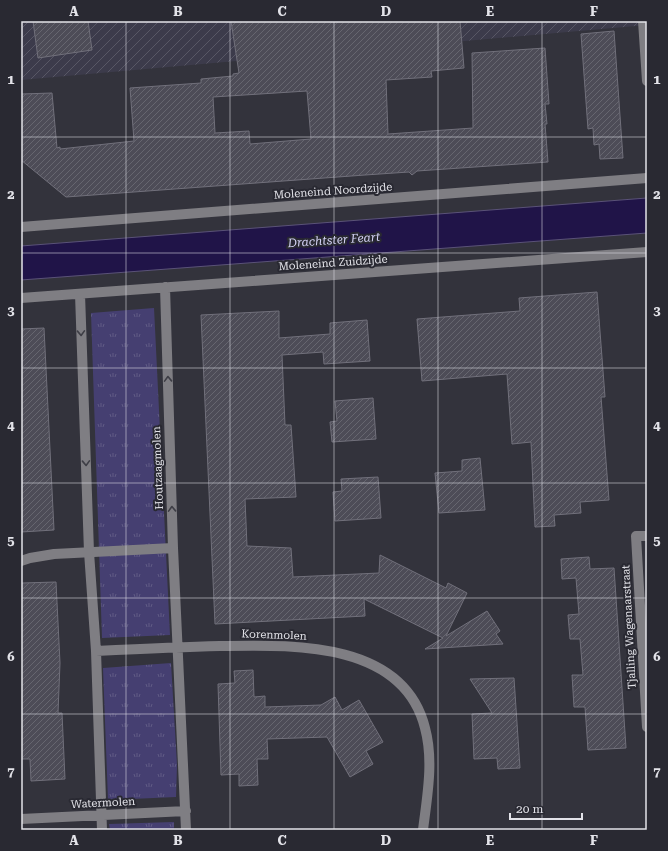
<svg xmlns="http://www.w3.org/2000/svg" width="668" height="851" font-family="'Roboto Serif',serif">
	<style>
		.industrial { fill: url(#industrial-furrows) }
		.grass { fill: url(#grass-tufts) }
		.water { fill: #201448; stroke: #5a5278 }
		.building { fill: url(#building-hatch); stroke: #71707b; fill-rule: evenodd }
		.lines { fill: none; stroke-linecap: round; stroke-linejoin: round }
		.minor { stroke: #7f7e83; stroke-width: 10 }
		.oneway { stroke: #3e3e46 }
		.grid { fill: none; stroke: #e3e3e9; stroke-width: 1; stroke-opacity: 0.55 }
		.labels { text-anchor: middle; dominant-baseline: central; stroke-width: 4; stroke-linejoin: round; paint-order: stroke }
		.street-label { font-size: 11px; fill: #e3e3e9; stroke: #292932 }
		.water-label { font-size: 12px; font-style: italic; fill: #d5d3f6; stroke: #292932 }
		.neatline { fill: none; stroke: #e3e3e9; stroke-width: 1.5 }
		.grid-label { font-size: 13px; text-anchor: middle; font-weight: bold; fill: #e3e3e9 }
	</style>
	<defs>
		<pattern id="industrial-furrows" width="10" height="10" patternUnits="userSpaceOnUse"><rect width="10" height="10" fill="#3c3b4b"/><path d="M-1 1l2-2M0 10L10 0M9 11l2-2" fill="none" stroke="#585765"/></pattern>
		<pattern id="grass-tufts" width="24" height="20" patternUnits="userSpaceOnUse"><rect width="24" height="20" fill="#453f71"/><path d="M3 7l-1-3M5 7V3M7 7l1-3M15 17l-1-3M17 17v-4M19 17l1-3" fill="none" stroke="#605b85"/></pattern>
		<pattern id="building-hatch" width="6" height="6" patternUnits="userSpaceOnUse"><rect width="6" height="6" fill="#4d4c57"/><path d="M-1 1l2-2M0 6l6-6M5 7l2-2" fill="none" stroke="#66666f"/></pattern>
	</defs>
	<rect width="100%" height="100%" fill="#33333c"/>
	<path class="industrial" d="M21 21H647V25L21 80Z"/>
	<path class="grass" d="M154 308 170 635 102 638 91 313Z
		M171 663 177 765 176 797 108 800 103 668Z
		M174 822V830H110L109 824Z"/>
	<path class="water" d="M647 198V233L21 280V246Z"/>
	<path class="building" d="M33 21H88L92 50 38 58Z
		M231 21H460L464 68 431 71 432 77 386 80 388 134 473 128 472 53 545 48 549 104H545L547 124H545L548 162 417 171 412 175 409 172 365 175 66 197 21 160V94L52 93 57 148 60 147V149L134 141 130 88 201 83V79L233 76V74L239 73ZM307 91 311 139 250 144 249 131 215 133 213 97Z
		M614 31 623 158 600 159 599 144 594 145 593 128 588 129 581 34Z
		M597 292 605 397H601L609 500 580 502 581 513 554 515 555 526 535 527 531 442 512 444 507 374 422 381 417 319 520 311 519 298Z
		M279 311V338L330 334V323L367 320 370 361 324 364 323 352 282 355 285 425H291L296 497 245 499 247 546 291 548 293 577 379 573 380 555 446 588 448 583 467 593 446 636 487 611 500 631 496 634 503 644 425 649 443 638 364 599 365 616 215 624 201 315Z
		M44 328 54 530 21 532V329Z
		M373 398 376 439 332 442 330 422 337 421 335 401Z
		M480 458 485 510 439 513 435 473 462 471V460Z
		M378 477 381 518 335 521 333 492 342 491 341 479Z
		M589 557 590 569 614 568 626 748 588 750 585 707H574L572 675H583L580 639H570L568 615 579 614 576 578 562 579 561 559Z
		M56 582 60 663 58 713H62L65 779 31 781 30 759H21V585L22 583Z
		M253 670 254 697 265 696V707L321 705 335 697 342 710 359 700 383 742 366 751 373 764 350 777 327 737 267 739 268 759H257L258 785 239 786V774L221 775 218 684 235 683 234 671Z
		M514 678 520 768 498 769 497 758 474 759 472 714 492 713 470 679Z"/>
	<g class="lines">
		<path class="minor" d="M643 21 647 81
			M21 227 647 178
			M165 287 173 548 186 830
			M80 294 89 552 96 651 102 830
			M21 298 647 252
			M647 536H636L647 727
			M21 561 30 558 54 554 173 548
			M96 651C137 649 178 647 220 646 290 645 403 640 425 728 434 761 427 797 423 830
			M21 819 186 811"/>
	</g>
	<defs><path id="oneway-chevron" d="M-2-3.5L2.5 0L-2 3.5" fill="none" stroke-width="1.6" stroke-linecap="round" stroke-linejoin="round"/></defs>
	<g class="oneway">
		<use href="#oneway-chevron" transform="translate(81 333) rotate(88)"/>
		<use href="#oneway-chevron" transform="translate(168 379) rotate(-92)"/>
		<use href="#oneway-chevron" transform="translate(86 463) rotate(88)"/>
		<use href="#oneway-chevron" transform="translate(172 509) rotate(-92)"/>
	</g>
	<path class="grid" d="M126 21V830M230 21V830M334 21V830M438 21V830M542 21V830M21 137H647M21 253H647M21 368H647M21 483H647M21 598H647M21 714H647"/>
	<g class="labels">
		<g class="street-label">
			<text transform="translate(333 191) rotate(-4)">Moleneind Noordzijde</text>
			<text transform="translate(333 263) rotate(-4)">Moleneind Zuidzijde</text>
			<text transform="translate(158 468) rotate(-92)">Houtzaagmolen</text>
			<text transform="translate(629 627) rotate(-93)">Tjalling Wagenaarstraat</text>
			<text transform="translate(274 635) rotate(2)">Korenmolen</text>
			<text transform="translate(103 803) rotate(-3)">Watermolen</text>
		</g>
		<g class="water-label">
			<text transform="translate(334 240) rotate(-4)">Drachtster Feart</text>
		</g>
	</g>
	<rect width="668" height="851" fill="none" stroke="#292932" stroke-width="44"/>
	<path d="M510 813v6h72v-6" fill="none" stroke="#e3e3e9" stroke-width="2"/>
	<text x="516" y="813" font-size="12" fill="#e3e3e9" stroke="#292932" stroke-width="3" paint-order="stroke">20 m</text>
	<rect x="22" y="22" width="624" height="807" class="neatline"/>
	<g class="grid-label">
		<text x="74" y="16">A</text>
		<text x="178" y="16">B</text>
		<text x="282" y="16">C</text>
		<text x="386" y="16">D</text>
		<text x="490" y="16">E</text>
		<text x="594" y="16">F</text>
		<text x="11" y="84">1</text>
		<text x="657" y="84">1</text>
		<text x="11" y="199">2</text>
		<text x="657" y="199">2</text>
		<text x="11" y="315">3</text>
		<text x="657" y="315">3</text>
		<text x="11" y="430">4</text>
		<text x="657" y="430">4</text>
		<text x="11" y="545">5</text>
		<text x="657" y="545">5</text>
		<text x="11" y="661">6</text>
		<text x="657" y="661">6</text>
		<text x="11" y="776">7</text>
		<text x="657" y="776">7</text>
		<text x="74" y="845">A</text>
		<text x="178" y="845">B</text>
		<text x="282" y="845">C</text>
		<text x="386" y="845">D</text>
		<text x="490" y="845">E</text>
		<text x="594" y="845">F</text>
	</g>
</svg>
